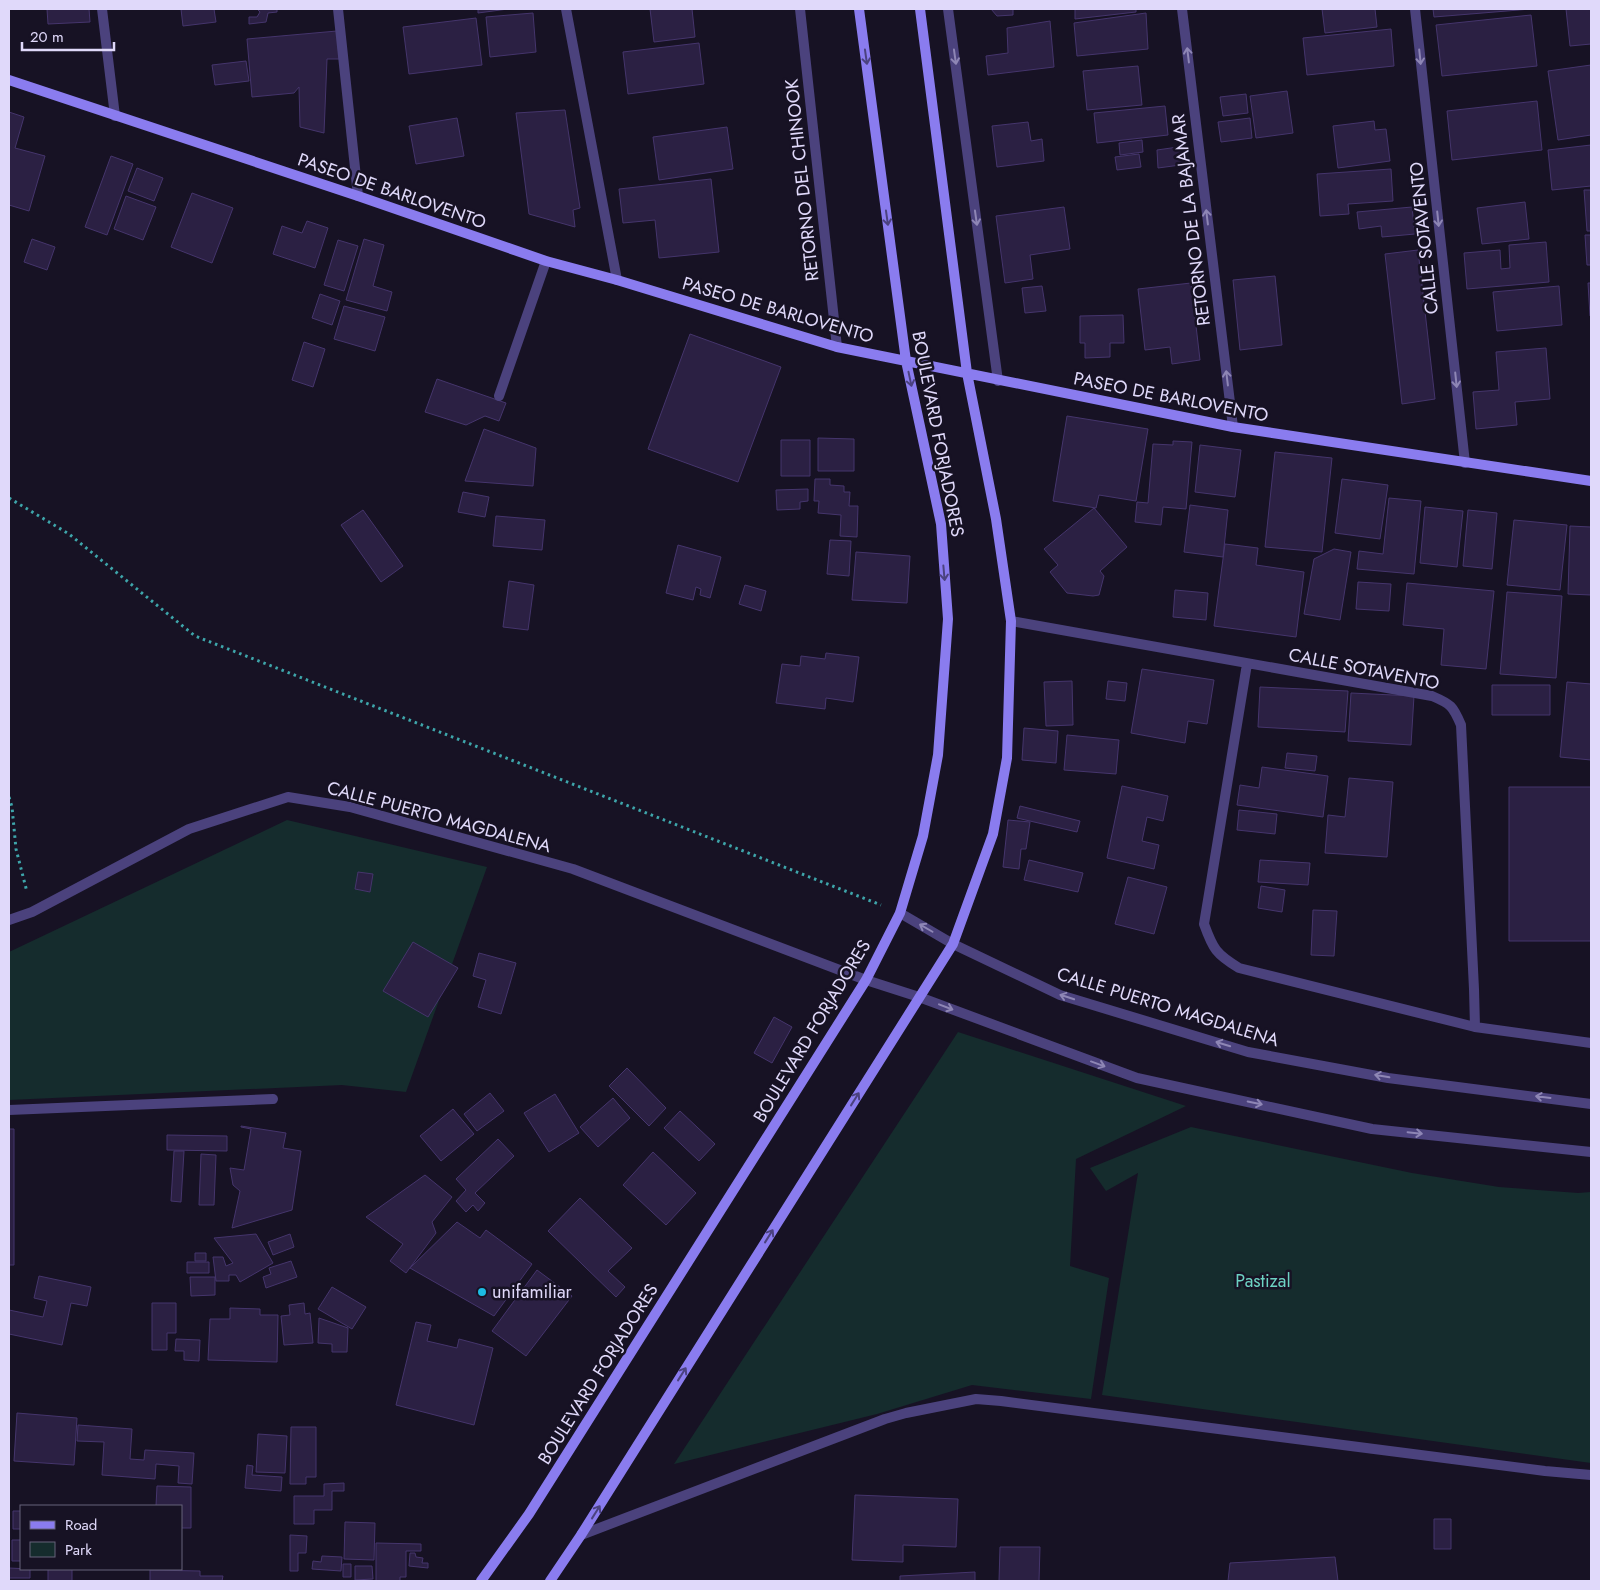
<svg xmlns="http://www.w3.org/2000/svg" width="1600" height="1590" font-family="Jost,sans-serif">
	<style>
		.green { fill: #152c2d }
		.building { fill: #2b2043; stroke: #45356c }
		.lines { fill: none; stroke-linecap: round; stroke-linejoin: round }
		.path { stroke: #3ea5aa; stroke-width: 3; stroke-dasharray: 2.5 4; stroke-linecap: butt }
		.street { stroke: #4b427d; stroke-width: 10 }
		.secondary { stroke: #8a7cef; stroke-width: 10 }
		.oneway { stroke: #8e86b5 }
		.oneway2 { stroke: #4b427f }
		.poi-dot { fill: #1cbbe4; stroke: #171224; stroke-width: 2 }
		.labels { text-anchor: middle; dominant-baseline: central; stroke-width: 5; stroke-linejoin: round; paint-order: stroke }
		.street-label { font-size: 18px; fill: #e0d9fa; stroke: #171224 }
		.park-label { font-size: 18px; fill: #6dd2c3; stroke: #171224 }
		.poi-label { font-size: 18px; fill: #e0d9fa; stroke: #171224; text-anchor: start }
	</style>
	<rect width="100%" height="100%" fill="#171224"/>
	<path class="green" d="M287 820 487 867 406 1092 342 1085 9 1100V952Z
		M958 1032 1186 1106 1076 1159 1070 1266 1109 1278 1091 1399 972 1385 877 1414 674 1464Z
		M1191 1127 1412 1173 1499 1187 1578 1193 1591 1192V1463L1102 1395 1138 1173 1106 1191 1090 1168Z"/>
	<path class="building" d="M47 9H89L90 22 48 24Z
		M181 9H214L216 22 183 26Z
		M257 9H277V12L268 13 266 22 249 24V17H257L260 12Z
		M478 9H508L478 13Z
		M650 9H692L695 37 654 42Z
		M991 9H1013V15L997 16Z
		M1075 9H1136V12L1075 19Z
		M1322 9H1375L1377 27 1325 33Z
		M1433 9H1531L1434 17Z
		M1566 9H1591V44L1570 46Z
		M533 13 536 52 490 57 486 17Z
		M1146 13 1148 49 1077 56 1074 23Z
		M1531 15 1537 66 1442 76 1436 25Z
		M476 18 482 65 409 74 403 27Z
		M1050 21 1054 67 988 75 986 56 1008 53 1007 28Z
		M1391 29 1394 66 1307 75 1303 38Z
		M337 31 339 59H327L324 133 300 127 299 87 294 93 252 97 247 39Z
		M699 43 704 84 628 94 623 52Z
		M246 61 249 81 215 85 212 65Z
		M1591 65V135L1558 140 1548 71Z
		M1138 66 1142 105 1087 110 1083 71Z
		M1287 91 1293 133 1256 138 1250 96Z
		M1246 94 1248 113 1223 116 1220 97Z
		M1537 101 1542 150 1452 160 1447 111Z
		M1165 106 1168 135 1097 143 1094 113Z
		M565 110 580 208 573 210 575 227 529 214 516 113Z
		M9 112 24 117 15 148 45 156 29 211 9 205Z
		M457 118 464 156 416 164 409 126Z
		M1250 118 1252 138 1221 142 1218 122Z
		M1374 121 1375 130 1386 129 1390 161 1338 168 1333 126Z
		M1028 122 1031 141 1042 139 1044 161 997 167 992 126Z
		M727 127 733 169 659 180 653 137Z
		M1142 140 1143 152 1120 155 1119 143Z
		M1591 145V186L1552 190 1548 150Z
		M1185 146 1188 164 1158 168 1157 150Z
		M1139 154 1141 167 1117 170 1115 157Z
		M111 156 133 164 107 235 85 227Z
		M137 168 163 178 154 201 128 191Z
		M1391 169 1393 201 1348 204 1349 214 1320 216 1317 174Z
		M711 179 719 252 659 258 655 220 623 223 619 189Z
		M1584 190H1591V231H1587Z
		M192 193 233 208 212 263 171 247Z
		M126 196 156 207 143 240 114 229Z
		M1525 202 1529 239 1482 244 1477 208Z
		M1064 207 1070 249 1030 255 1033 279 1005 283 996 216Z
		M1412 207 1415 234 1382 237 1381 226 1359 229 1357 212Z
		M307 221 328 228 315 268 273 254 282 226 302 233Z
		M1585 235H1591V265H1587Z
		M32 239 55 247 47 270 24 262Z
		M364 239 384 245 373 286 392 292 387 311 346 300Z
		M338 240 358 246 344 291 324 285Z
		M1546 242 1549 282 1467 289 1464 253 1500 250 1501 269 1510 268 1509 245Z
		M1418 250 1435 399 1402 404 1385 254Z
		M1275 276 1282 345 1240 350 1233 280Z
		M1191 283 1200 360 1172 364 1170 347 1145 350 1138 289Z
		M1588 283H1591V316H1590Z
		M1042 286 1046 311 1025 313 1022 288Z
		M1559 286 1562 325 1497 331 1493 292Z
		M320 294 340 301 332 325 312 318Z
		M344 306 385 317 375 351 334 339Z
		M1123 315 1124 343H1110V357L1085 358V343H1080V316Z
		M690 334 781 367 738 482 648 449Z
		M304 342 325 349 313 387 292 380Z
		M1546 348 1550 399 1515 402 1517 425 1476 429 1473 392 1499 390 1496 352Z
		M437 379 506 403 499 421 485 416 466 425 425 412Z
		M1067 416 1148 429 1136 501 1099 495 1096 508 1053 501Z
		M484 429 536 448 533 486 465 481Z
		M818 438 854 439V471H818Z
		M781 440H810V476H781Z
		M1173 441 1192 442 1186 509 1163 507 1161 525 1135 522 1137 502 1148 503 1153 444 1173 445Z
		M1200 445 1241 450 1235 497 1195 492Z
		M1275 452 1332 458 1322 552 1265 547Z
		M815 479H830V485L844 486V492H850L849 506H858L857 537 840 536 841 515 818 513 819 501H814Z
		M1342 479 1388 485 1380 539 1335 533Z
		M808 489V501L800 502V509L777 510 776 490Z
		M463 492 489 497 485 517 458 512Z
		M1389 498 1421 501 1414 574 1357 569 1359 551 1383 554Z
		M1190 505 1228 510 1223 557 1184 552Z
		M1425 507 1463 511 1457 567 1420 563Z
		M1094 508 1127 547 1100 571 1104 576 1099 595 1093 596 1067 593 1050 572 1058 565 1044 549Z
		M363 510 403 566 381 582 341 525Z
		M1468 510 1497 513 1492 569 1463 566Z
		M496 516 545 520 542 550 493 546Z
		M1514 520 1567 525 1560 590 1507 585Z
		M1570 526 1591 527V595L1568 594Z
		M830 540 851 541 849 576 827 574Z
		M1225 544 1258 548 1256 565 1304 572 1296 637 1214 626Z
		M678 545 721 557 710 598 700 595 701 589 696 587 693 600 666 593Z
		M1334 549 1351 552 1340 620 1304 614 1314 559Z
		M856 552 910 556 907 603 852 600Z
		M509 581 534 585 528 630 503 627Z
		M1358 582 1391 584 1389 611 1356 609Z
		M1407 583 1494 591 1486 669 1441 665 1444 629 1403 625Z
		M745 585 766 591 761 611 739 604Z
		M1175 590 1208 593 1206 620 1173 617Z
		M1507 592 1562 596 1556 678 1500 674Z
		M826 653 859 657 853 702 826 698 825 709 776 703 782 664 800 666 801 656 825 659Z
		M1142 669 1214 680 1207 724 1188 721 1185 743 1131 733Z
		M1072 681 1073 725 1046 726 1044 682Z
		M1108 681 1127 683 1125 701 1106 699Z
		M1567 682 1591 684V760L1560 757Z
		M1492 685H1550V715H1492Z
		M1260 687 1348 691 1345 732 1258 727Z
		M1351 693 1414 696 1411 745 1348 741Z
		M1024 728 1058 731 1056 763 1022 760Z
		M1067 735 1119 740 1116 774 1064 770Z
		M1287 753 1317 756 1315 771 1285 768Z
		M1262 767 1328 776 1323 817 1237 805 1240 785 1259 788Z
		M1349 778 1393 782 1387 857 1325 853 1328 815 1345 817Z
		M1122 786 1168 796 1163 821 1147 817 1142 841 1159 845 1154 869 1107 858Z
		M1509 787H1591V941H1509Z
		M1020 806 1080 821 1077 832 1017 818Z
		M1239 810 1277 814 1275 834 1237 830Z
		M1008 820 1030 822 1026 849H1021L1019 869 1003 867Z
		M1029 860 1083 873 1078 892 1024 880Z
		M1260 860 1310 863 1308 885 1258 882Z
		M358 872 373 874 370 892 355 889Z
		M1128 877 1167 887 1154 934 1115 924Z
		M1261 886 1285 890 1282 912 1258 908Z
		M1313 910 1337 911 1334 956 1311 955Z
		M413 942 458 968 428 1017 383 991Z
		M479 953 516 963 501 1014 478 1007 486 980 473 976Z
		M774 1017 792 1027 772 1063 754 1053Z
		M627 1068 666 1108 649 1126 609 1086Z
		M490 1093 504 1111 477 1131 464 1114Z
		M555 1094 579 1133 549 1152 524 1113Z
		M613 1098 630 1118 598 1147 580 1127Z
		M453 1109 474 1134 441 1161 420 1136Z
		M680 1111 715 1144 699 1161 664 1128Z
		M241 1126 286 1133 283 1148 301 1151 292 1210 232 1228 240 1191 233 1185 230 1168 244 1170 251 1129 241 1127Z
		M9 1129H14V1265H9Z
		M167 1135 227 1136V1151L167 1150Z
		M498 1139 514 1156 475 1193 485 1203 478 1211 473 1205 466 1212 456 1201 466 1190 456 1179Z
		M174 1151H184L181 1202 171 1201Z
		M653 1152 696 1193 666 1225 623 1185Z
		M201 1154 216 1155 214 1205H199Z
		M425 1175 452 1197 432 1222 436 1233 406 1273 390 1261 403 1244 366 1217Z
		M580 1198 632 1248 608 1271 625 1287 616 1297 548 1231Z
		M457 1222 480 1238 486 1230 532 1264 494 1316 410 1268Z
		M256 1234 273 1263 240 1282 236 1275H229V1281H216L213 1257H223L226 1266 233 1263 214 1238Z
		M290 1234 294 1247 273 1255 268 1242Z
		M195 1253H206V1261H195Z
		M291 1261 297 1277 266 1288 263 1277 271 1274 269 1268Z
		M187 1262H209V1273H187Z
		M537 1270 572 1296 526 1356 492 1331Z
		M39 1276 91 1287 87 1306 71 1303 62 1345 9 1334V1310L43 1317 47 1301 34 1298Z
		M190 1277H215V1295L191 1296Z
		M332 1287 366 1307 352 1329 318 1309Z
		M152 1303H176V1333H167V1350H152Z
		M304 1303 305 1314 310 1313 313 1343 284 1345 281 1316 290 1315 289 1305Z
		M230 1308 260 1309V1315H278L277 1362 208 1360 210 1319H230Z
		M319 1318 348 1328 347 1352H332V1344L318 1343Z
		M416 1322 431 1325 427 1341 457 1348 459 1339 493 1348 474 1425 396 1405Z
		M176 1339 200 1340 199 1361 184 1360V1351H175Z
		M17 1413 77 1418 74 1465 14 1461Z
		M78 1425 132 1429 130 1459 144 1460 145 1450 194 1453 192 1484 178 1483 179 1466 156 1464 155 1479 102 1475 104 1442 77 1441Z
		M291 1427H316V1477H306V1484H290Z
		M258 1434 287 1436 285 1473 256 1472Z
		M247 1465 253 1466 252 1475 282 1477 281 1491 245 1488Z
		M344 1483V1491H332V1510H314V1524H294V1496H324V1484Z
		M157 1486 191 1487V1528H181V1506H156Z
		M855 1495 958 1499 956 1547 903 1545V1562L852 1560Z
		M13 1511H21V1529H13Z
		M1434 1519H1451V1549H1434Z
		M345 1522 375 1523 374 1560 344 1559Z
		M290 1535 307 1536 306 1553H298V1571H290Z
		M12 1540H21V1561H12Z
		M376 1543 421 1544V1551H406V1577H400V1581H376Z
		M1000 1547H1040L1039 1581H999Z
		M410 1553H415L416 1557 423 1558 422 1563H428V1568L409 1566Z
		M322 1556 342 1557 341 1571 312 1569 313 1561 321 1562Z
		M1335 1557 1338 1581H1228L1230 1563Z
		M343 1564H351V1577H343Z
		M355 1566H372L373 1579 355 1580Z
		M9 1568 30 1569V1578H9Z
		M48 1569H72V1581H48Z
		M150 1570 200 1571V1576H223L222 1581H150Z
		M975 1572V1581H900V1576Z"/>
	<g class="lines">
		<path class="path" d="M9 498 69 534 195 636 881 905
			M9 797 12 807 16 849 27 892"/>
		<path class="street" d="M102 9 115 116
			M338 9 358 196
			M566 9 617 280
			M800 9 837 347
			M948 9 998 381
			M1182 9 1233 427
			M1415 9 1465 463
			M499 396 546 261
			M1011 621 1432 696C1451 704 1453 706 1461 725L1474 989 1475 1027 1591 1043
			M1247 664 1204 924C1213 949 1216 954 1239 968L1475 1027
			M900 913 953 944 1060 995 1248 1052 1388 1078 1591 1104
			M9 920 32 912 189 829 288 797 350 807 573 869 866 980 919 997 1137 1078 1372 1129 1591 1152
			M9 1110 273 1099
			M581 1535 885 1419 906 1413 976 1399 1001 1401 1545 1471 1591 1475"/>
		<path class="secondary" d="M9 80 358 196 546 261 617 280 837 347 1233 427 1591 481
			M481 1581 529 1514 866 980 900 913 923 836 938 755 948 619 941 524 906 361 859 9
			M550 1581 581 1535 953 944 993 834 1007 758 1011 621 996 519 967 373 920 9"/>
	</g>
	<defs><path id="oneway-shaft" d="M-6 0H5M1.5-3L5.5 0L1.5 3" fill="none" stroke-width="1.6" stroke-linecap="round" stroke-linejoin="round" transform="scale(1.25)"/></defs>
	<g class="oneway">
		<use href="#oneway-shaft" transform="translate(1188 55) rotate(-97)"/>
		<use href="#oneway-shaft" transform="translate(955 57) rotate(82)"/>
		<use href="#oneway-shaft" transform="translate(1420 57) rotate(84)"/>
		<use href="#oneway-shaft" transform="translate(1207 217) rotate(-97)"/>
		<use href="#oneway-shaft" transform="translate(976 218) rotate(82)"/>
		<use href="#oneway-shaft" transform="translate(1438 219) rotate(84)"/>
		<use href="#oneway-shaft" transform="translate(1227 378) rotate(-97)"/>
		<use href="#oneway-shaft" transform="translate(1456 380) rotate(84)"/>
		<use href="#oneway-shaft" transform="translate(926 928) rotate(-150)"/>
		<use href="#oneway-shaft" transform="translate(1067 997) rotate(-162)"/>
		<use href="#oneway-shaft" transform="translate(946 1007) rotate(21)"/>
		<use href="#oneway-shaft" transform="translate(1223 1044) rotate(-163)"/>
		<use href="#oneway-shaft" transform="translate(1098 1064) rotate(20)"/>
		<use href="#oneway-shaft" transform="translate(1382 1076) rotate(-170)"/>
		<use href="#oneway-shaft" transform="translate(1543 1097) rotate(-173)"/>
		<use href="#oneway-shaft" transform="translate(1255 1103) rotate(12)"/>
		<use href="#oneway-shaft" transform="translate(1415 1133) rotate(6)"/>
	</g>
	<g class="oneway2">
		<use href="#oneway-shaft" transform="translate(866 57) rotate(82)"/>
		<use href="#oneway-shaft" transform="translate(887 218) rotate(82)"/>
		<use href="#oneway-shaft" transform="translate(910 379) rotate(78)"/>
		<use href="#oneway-shaft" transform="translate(944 573) rotate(85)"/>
		<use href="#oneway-shaft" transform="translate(855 1099) rotate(-58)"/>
		<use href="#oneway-shaft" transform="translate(769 1236) rotate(-58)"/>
		<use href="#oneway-shaft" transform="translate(682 1374) rotate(-58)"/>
		<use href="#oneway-shaft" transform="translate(596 1512) rotate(-58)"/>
	</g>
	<circle class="poi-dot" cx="482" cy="1292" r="5"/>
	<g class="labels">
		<g class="street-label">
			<text transform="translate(802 180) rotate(-96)">RETORNO DEL CHINOOK</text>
			<text transform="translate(392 191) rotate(19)">PASEO DE BARLOVENTO</text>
			<text transform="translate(1191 220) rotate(-97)">RETORNO DE LA BAJAMAR</text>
			<text transform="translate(1424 238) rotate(-96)">CALLE SOTAVENTO</text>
			<text transform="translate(778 310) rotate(16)">PASEO DE BARLOVENTO</text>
			<text transform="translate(1171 397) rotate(11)">PASEO DE BARLOVENTO</text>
			<text transform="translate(938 434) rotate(79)">BOULEVARD FORJADORES</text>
			<text transform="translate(1364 669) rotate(11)">CALLE SOTAVENTO</text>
			<text transform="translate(439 817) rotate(15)">CALLE PUERTO MAGDALENA</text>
			<text transform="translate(1168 1007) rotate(17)">CALLE PUERTO MAGDALENA</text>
			<text transform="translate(812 1031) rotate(-59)">BOULEVARD FORJADORES</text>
			<text transform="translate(598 1374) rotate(-58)">BOULEVARD FORJADORES</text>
		</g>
		<g class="park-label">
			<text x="1263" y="1281">Pastizal</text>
		</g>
		<g class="poi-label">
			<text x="492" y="1292">unifamiliar</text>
		</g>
	</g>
	<rect width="1600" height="1590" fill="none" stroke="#e0d9fa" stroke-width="20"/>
	<rect x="20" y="1505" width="162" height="65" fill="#171224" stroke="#67627a"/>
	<rect x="30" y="1521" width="25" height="8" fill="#8a7cef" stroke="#67627a"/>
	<text x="65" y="1530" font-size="15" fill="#e0d9fa">Road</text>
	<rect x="30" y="1542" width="25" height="15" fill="#152c2d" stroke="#67627a"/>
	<text x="65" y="1555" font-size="15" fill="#e0d9fa">Park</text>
	<path d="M22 42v8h92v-8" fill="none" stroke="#e0d9fa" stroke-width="2.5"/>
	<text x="30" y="42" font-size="15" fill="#e0d9fa" stroke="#171224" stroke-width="4" paint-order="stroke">20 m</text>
</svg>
